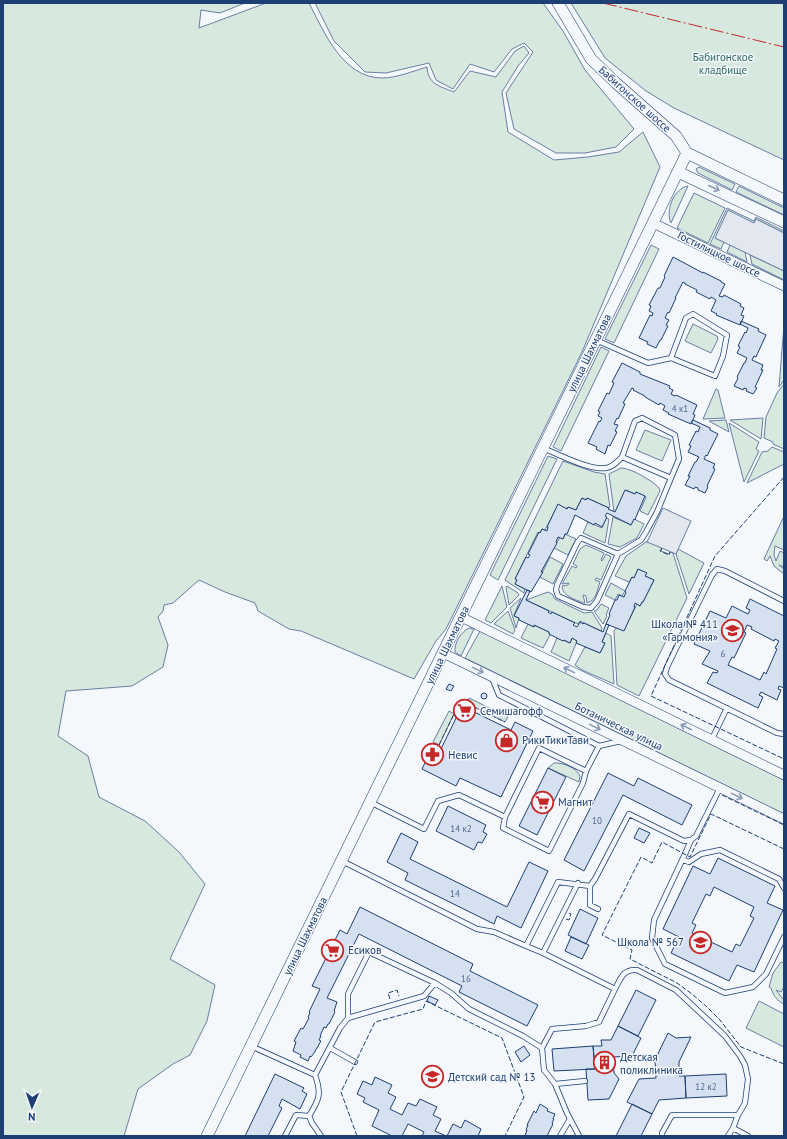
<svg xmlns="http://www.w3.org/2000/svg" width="787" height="1139" font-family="'PT Sans',sans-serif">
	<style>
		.green { fill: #d7e8df; stroke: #687fa3 }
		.parking { fill: #e3e8f0; stroke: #687fa3 }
		.building { fill: #d5e0f0; stroke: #1d3f73; fill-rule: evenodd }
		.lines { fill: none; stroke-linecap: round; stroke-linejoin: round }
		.service-casing { stroke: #1d3f73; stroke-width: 6 }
		.minor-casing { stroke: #1d3f73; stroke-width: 10 }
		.tertiary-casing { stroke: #1d3f73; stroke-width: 12 }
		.service { stroke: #f4f7fb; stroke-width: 4.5 }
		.minor { stroke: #f4f7fb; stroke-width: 9 }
		.tertiary { stroke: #f4f7fb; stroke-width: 11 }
		.fence { stroke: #1d3f73; stroke-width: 1; stroke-dasharray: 5 2; stroke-linecap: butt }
		.power { stroke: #c62828; stroke-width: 1; stroke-dasharray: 14 3 2 3; stroke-linecap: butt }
		.oneway { stroke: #889bb7 }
		.labels { text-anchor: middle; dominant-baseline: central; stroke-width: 3; stroke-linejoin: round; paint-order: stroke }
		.number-label { font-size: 9px; fill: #4b6792 }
		.park-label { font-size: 11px; fill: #2c6c60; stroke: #f4f7fb }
		.street-label { font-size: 11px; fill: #1d3f73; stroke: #f4f7fb }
		.poi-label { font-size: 11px; fill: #1d3f73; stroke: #f4f7fb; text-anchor: start }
	</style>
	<rect width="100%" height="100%" fill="#f4f7fb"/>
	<path class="green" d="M3 3H245L220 13 201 10 199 28 266 3H309C324 32 343 78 382 78 397 78 413 71 427 67 428 84 439 86 454 92L470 71 496 77 515 51 524 46 529 53 518 66 502 92 508 132 554 160 588 157 619 152 643 132 660 167 582 352 446 629 436 641 414 679 301 631 289 629 258 611 255 603 225 592 199 580 173 603 164 605 163 611 158 617 168 645 163 667 132 686 66 691 58 736 88 756 99 797 145 821 179 852 205 884 170 959 215 985 207 1021 190 1055 173 1064 138 1089 124 1136H3Z
		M315 3H543L563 31 585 70 634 129 616 147 585 153H556L514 129 506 93 533 52 524 43 512 49 494 72 470 64 453 89 436 80 429 63 386 73 365 72 334 41Z
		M571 3H784V160L674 108 646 91 605 58Z
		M699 167 735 184 732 190 698 173 696 169Z
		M688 186 671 223C665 211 674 188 688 186Z
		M739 186 784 208V215L736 192Z
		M694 193 725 208 708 243 677 228Z
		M727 208 754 221 756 217 784 231V233L756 219 754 223 715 238 724 242 721 249 710 244Z
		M651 245 659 249 614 343 605 339Z
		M730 245 745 252 747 262 727 252Z
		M750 255 784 271V280L752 264Z
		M693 324 717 336 718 339 711 353 685 341Z
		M784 325V380L779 387Z
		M601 347 609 351 561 451 553 447Z
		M784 384V449L773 444V442L764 438 766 417 777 393Z
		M716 389 718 390 725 418 703 419Z
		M763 418 761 439 730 420Z
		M726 420 729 432 709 421Z
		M729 423 759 442 756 449 759 451 744 482Z
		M645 430 671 440 662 461 636 450Z
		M772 447 784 452V464L747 483 762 452 768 451Z
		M548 456 557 459 498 580 490 575Z
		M563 461 594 472 605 474 610 507 609 508 587 498 586 500 582 498 576 510 568 507 567 509 558 505 545 530 542 529 540 533 538 532 515 579 517 580 515 584 525 589 524 593 505 580Z
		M621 468C631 468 653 481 659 488L660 491 648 515 640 511 646 497 636 492 635 494 626 490 615 512H614L609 474Z
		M784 516V550L775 546 774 555 776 561 780 551 784 553V567L779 565 784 569V574L774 566 770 556 767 561 764 559Z
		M613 517 631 525 634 519 644 524 637 538 620 547 608 544Z
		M606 518 609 519 605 543 583 533 588 522 602 528Z
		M565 534 576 539 568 555 554 548 560 537 563 539Z
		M646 542H650L662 548 661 551 669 554 670 552 673 553 687 598 639 696 617 685 614 631 617 627 624 630 637 604 640 606 642 602H643L654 580 645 576 646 573 638 569 634 578 632 577 629 582 615 576 626 556Z
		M586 545 604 553 601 560 602 561 606 554 611 557 601 580 596 578 595 580 600 582C597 590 597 600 587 603L586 596 583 595 585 603H584C576 600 562 596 562 586L568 585 569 583 562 584 572 566 576 568 577 566 573 564 580 549Z
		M678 549 704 563 689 594 676 554Z
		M550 557 563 564 553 584 540 577Z
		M611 583 625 591 622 596 618 594 615 600 605 595Z
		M502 586 507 607 491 623 485 620Z
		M507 586 518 593 519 595 509 605 506 587Z
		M548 592 552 594 555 599 584 613 592 612 602 628 601 631 580 621 578 624 526 600Z
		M521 598 514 615 519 618 516 628 510 608Z
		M601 604 609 608 606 615 607 616 603 624 594 611 597 610Z
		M508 611 515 630 513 634 494 624Z
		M528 624 534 627V625L549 632 550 635 543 648 521 638Z
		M469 628 474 629 461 656 455 652C454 643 461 632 469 628Z
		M480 631 784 780V814L465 658Z
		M606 633 611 636 614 684 582 670 575 665 585 647 600 653 605 643 602 642Z
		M557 638 570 643 572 638 577 641 569 661 551 652Z
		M469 698 508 717 505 722 466 703Z
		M449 711 454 714 439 745 433 742Z
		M554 763C562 762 577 768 580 776L579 782 548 768Z
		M781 962 784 963V987L781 992 776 990 783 999 784 998V1004C777 1001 773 995 771 988L769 987 773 973Z
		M759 1001 784 1014V1047L746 1028Z"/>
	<path class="parking" d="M728 210 754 223 756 219 784 233V271L715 238Z
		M663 508 691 521 676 554 647 542Z"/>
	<path class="building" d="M673 257 703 273V272L721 281V282L725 284 719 296 723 297 724 295 741 304 740 306 744 308 741 315 744 316 740 325 716 315 717 314 711 311 716 300 711 297 710 299 696 292 697 290 685 284V283L683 282 675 298H676L670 311 669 313 668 312 665 318 669 320 666 325 668 326 661 340H660L656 348 647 344 648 342 639 338 650 315 652 316 653 313 649 311 651 306 649 305 658 288H660L665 277 664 276Z
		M741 321 759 329 758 331 766 335 756 357 754 356 752 360 763 365 761 370H763L755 387 757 388 753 394 746 391 747 389 744 388 743 390 734 386 738 378 737 377 744 363H745L747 358 737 353 740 347 738 346 745 332 746 333 748 328 740 324Z
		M622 363 640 372V374L670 386 669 388 673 390 671 394 675 396 676 395 697 405 693 414 695 415 691 424 668 414 669 413 663 410 665 406 660 403 659 405 645 397V396L633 390 634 389 632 388 623 403 625 404 619 417 618 419 617 418 614 424 618 425 615 431 617 432 610 446 608 445 605 454 596 449 597 447 588 443 599 421 600 422 602 418 598 416 600 412 598 411 607 393 609 394 614 383 612 382Z
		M693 420 710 428V430L718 434 707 456 706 455 704 459 715 464 713 468 715 469 707 486 708 487 705 493 698 490V488L695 487 694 489 685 485 690 476H688L695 462H696L699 457 688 452 691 446 689 445 696 431 698 432 700 427 691 423Z
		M625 490 635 494 636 492 645 496 636 517 635 520 634 519 631 525 607 513 605 516 607 517 602 527 595 523 594 525 575 515 567 534H565L563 539 558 537 556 542 557 543 541 572H543L531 592 515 584 517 580 515 579 526 557 528 558 530 555 528 554 539 532 540 533 542 529 547 531 548 527H547L558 504 567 509 568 507 576 510 582 498 586 500 587 498 609 508 608 509 615 512Z
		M638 569 647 573 645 576 654 580 643 602H642L640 606 635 603 634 607H635L624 631 606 624 610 615 609 614 615 600H617L619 595 624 597 626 592 625 591 632 577 634 578Z
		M527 590 530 591 526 600 549 611 548 612 551 614 552 612 575 623 573 625 577 627 580 622 583 624 584 623 603 632 606 624 609 625 602 642 605 643 600 653 576 643 577 641 572 638 570 643 564 640 563 641 549 634V632L534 625V627L519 620V618L514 616Z
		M750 599 784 616V688L779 686 778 689 781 690 777 700 761 692 759 695 763 697 758 708 707 683 713 672 717 673 718 671 702 664 710 651 694 644 710 611 726 618 732 606 748 614 750 610 746 608ZM747 625 752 627 751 629 774 641 775 639 779 641 775 648 777 649 766 674 764 672 760 680 728 665 732 657 734 658 746 633 744 632Z
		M449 684 454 686 451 691 446 689Z
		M481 696a3 3 0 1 1 6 0a3 3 0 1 1-6 0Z
		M462 706 511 730 515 722 533 731 501 797 460 778 456 786 422 769 430 752 438 755Z
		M548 768 566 777 537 835 519 826Z
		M608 773 634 786 638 778 692 805 682 825 623 795 584 871 564 860Z
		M448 806 486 825 483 832 487 834 482 843 478 842 474 850 436 831Z
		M639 828 650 833 644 843 634 838Z
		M401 833 418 842 410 859 507 907 529 862 548 871 521 928 497 916 494 924 405 880 408 873 387 862Z
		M718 858 775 886 767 903 783 910 754 972 737 965 729 981 671 953 679 937 663 929 693 866 710 874ZM714 887 754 907 750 916 754 918 740 946 736 944 732 952 692 933 696 925 692 923 706 894 710 896Z
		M360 907 473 964 470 971 538 1005 527 1026 459 992 462 986 359 934 327 998 337 1002 334 1011 335 1012 329 1024H328L326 1028 324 1027 320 1036H321L319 1040 321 1041 314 1053 311 1057 310 1056 308 1061 300 1057 301 1055 293 1051 296 1042 294 1041 301 1028 303 1029 309 1018 308 1017 310 1013 309 1012 320 989 312 986 340 930 347 934Z
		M580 909 598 918 586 944 568 935Z
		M571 937 589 945 582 959 565 951Z
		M636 990 656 1000 638 1036 618 1026Z
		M429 996 438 1000 435 1005 427 1001Z
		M618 1026 641 1038 632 1056 613 1057 614 1073 619 1079 609 1099 588 1100 586 1069H595L593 1046H602L601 1040H611Z
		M668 1033 676 1038 691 1037 679 1062V1076H685L686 1098 659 1100 652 1114 627 1102 639 1079 656 1078 655 1060Z
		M524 1046 530 1055 521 1062 515 1052Z
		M593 1046 595 1069 554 1071 552 1049Z
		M275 1074 304 1088 302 1091 307 1094 300 1109 282 1099 279 1106 282 1108 268 1136H245Z
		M726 1074 727 1096 686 1098 685 1076Z
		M375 1077 392 1085 388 1093 396 1097 390 1109 402 1115 408 1103 416 1106 420 1099 437 1107 433 1115 441 1119 435 1131 446 1136H422L424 1132 408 1124 402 1136H392L372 1126 379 1110 363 1102 365 1098 357 1094 363 1081 372 1085Z
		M540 1104 548 1109 547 1111 555 1114 553 1119H554L552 1123 553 1124 547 1136H525L527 1130H526L528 1125H527L534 1111 536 1113Z
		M632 1104 652 1114 641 1136H616Z
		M465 1120 481 1129 478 1136H447L453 1124 461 1128Z"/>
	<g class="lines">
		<defs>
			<path id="service" d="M596 340 648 363 671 358 715 376 723 356 727 335 693 314 686 318 671 358
				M543 448C557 454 591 471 606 468 613 467 617 462 622 457L671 478 657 512 646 532 641 540 618 554 597 601 591 608 583 607 558 596 556 590 557 585 577 543 581 538 618 554
				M622 457 635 421 642 418 675 435 679 459 671 478
				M784 601 725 571 717 569 712 575 667 667 665 674 669 680 777 733 784 734
				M492 678 499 695 599 746 621 741
				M712 739 727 708
				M370 802 424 829 438 801 459 795 505 817 539 748 586 771 599 746
				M505 817 503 828 549 851 583 783 586 771
				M691 840 685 854 654 920 652 938 665 964 725 993 753 987 766 974 784 937
				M683 860 689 862 701 854 720 850 779 879 784 888
				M342 861 477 929 494 932 526 946 558 882 590 886
				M598 909 590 905V886L595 879 629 814 684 841 691 840 696 836 720 788
				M526 946 543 953 578 883
				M543 953 615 989 599 1022 586 1026 552 1029 542 1048 544 1070 555 1084 567 1113 579 1136
				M615 989C621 978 623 969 637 970L676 990 725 1036 740 1056 745 1065 748 1079 745 1103 738 1115H672L662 1133V1136
				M348 1018 424 996 435 983
				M251 1046 315 1075C322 1094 319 1100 309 1116L312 1123 321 1136
				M330 1048 355 1062
				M315 1075 340 1028 348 1018V994L369 952 435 983 451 993 469 1009 523 1036 542 1048
				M555 1084 585 1081
				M733 1128 748 1136
				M285 1136 296 1115 309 1116
				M560 1136 570 1119
				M728 1136 733 1128 738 1115"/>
			<path id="minor" d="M653 223 784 286
				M461 617 784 775
				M443 653 784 819"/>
			<path id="tertiary" d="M558 3 591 59 616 83 676 136 687 153
				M687 153 784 200
				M678 172 784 222
				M207 1136 687 153"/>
		</defs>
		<use href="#service" class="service-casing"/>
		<use href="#minor" class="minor-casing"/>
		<use href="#tertiary" class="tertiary-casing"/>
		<use href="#service" class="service"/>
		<use href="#minor" class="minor"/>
		<use href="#tertiary" class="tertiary"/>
		<path class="fence" d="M784 477 715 556 651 696 784 759
			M662 548 660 551 669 555 670 552
			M466 703 505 722
			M439 745 454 714
			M722 795 784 825
			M784 849 711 814 690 857 662 842 652 863 641 857 602 935 632 950 630 959 677 983 692 994 707 1007 720 1020 741 1047 784 1064
			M566 919 569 920 571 914 569 913
			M390 999 388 993 397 990 399 996
			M357 1136 341 1092 375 1022 423 1009 426 1001 502 1038 524 1097 505 1136"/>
		<path class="power" d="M603 3 784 47"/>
	</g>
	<defs><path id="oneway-shaft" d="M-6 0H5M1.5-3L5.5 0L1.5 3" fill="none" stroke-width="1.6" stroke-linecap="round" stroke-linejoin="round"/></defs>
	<g class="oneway">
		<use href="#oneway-shaft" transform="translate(714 188) rotate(25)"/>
		<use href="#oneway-shaft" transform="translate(478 670) rotate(26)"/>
		<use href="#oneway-shaft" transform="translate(569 670) rotate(-154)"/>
		<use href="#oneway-shaft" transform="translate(595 727) rotate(26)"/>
		<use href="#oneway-shaft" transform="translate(686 727) rotate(-154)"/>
		<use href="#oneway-shaft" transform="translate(737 796) rotate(26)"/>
	</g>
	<defs>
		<symbol id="school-ring" viewBox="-11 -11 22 22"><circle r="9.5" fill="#f4f7fb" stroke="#c62828" stroke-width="1.5"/><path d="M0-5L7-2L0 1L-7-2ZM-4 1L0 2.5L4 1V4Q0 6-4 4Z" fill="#c62828"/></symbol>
		<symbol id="supermarket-ring" viewBox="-11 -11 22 22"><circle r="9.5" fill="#f4f7fb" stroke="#c62828" stroke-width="1.5"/><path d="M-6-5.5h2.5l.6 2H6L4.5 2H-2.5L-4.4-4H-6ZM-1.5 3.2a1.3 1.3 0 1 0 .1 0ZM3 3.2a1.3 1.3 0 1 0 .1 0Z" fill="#c62828"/></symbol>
		<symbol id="shop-ring" viewBox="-11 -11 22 22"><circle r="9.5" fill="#f4f7fb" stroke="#c62828" stroke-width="1.5"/><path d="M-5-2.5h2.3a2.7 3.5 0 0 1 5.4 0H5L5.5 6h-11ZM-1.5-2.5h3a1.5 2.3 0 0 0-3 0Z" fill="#c62828"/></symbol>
		<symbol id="pharmacy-ring" viewBox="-11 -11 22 22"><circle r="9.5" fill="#f4f7fb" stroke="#c62828" stroke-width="1.5"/><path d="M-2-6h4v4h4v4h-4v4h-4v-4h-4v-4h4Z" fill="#c62828"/></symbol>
		<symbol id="building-ring" viewBox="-11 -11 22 22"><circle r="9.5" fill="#f4f7fb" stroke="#c62828" stroke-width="1.5"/><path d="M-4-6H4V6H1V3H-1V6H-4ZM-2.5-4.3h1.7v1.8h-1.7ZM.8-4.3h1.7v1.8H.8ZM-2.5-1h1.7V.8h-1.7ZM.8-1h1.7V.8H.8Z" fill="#c62828"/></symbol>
	</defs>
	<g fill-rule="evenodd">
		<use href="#school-ring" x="720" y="618" width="25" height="25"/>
		<use href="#supermarket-ring" x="452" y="698" width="25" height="25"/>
		<use href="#shop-ring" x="494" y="728" width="25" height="25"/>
		<use href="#pharmacy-ring" x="420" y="742" width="25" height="25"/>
		<use href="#supermarket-ring" x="530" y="790" width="25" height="25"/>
		<use href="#school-ring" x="688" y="930" width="25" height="25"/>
		<use href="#supermarket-ring" x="320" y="938" width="25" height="25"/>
		<use href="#building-ring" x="592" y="1050" width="25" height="25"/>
		<use href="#school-ring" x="420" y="1064" width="25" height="25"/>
	</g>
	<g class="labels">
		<g class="number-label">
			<text x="680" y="408">4 к1</text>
			<text x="723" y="653">6</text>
			<text x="597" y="820">10</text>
			<text x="461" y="828">14 к2</text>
			<text x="455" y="893">14</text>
			<text x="466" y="978">16</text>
			<text x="706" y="1086">12 к2</text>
		</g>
		<g class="park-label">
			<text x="723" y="57">Бабигонское<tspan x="723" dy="13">кладбище</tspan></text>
		</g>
		<g class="street-label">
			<text transform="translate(635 99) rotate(42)">Бабигонское шоссе</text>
			<text transform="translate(719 254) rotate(26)">Гостилицкое шоссе</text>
			<text transform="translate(589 353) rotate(-64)">улица Шахматова</text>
			<text transform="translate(447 645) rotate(-64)">улица Шахматова</text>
			<text transform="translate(619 726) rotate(26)">Ботаническая улица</text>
			<text transform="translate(305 936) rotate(-64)">улица Шахматова</text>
		</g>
		<g class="poi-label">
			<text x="718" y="624" text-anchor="end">Школа № 411<tspan x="718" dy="13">«Гармония»</tspan></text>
			<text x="480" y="711">Семишагофф</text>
			<text x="522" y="740">РикиТикиТави</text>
			<text x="448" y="755">Невис</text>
			<text x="558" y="802">Магнит</text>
			<text x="684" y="942" text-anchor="end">Школа № 567</text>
			<text x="348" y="950">Есиков</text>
			<text x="620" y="1057">Детская<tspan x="620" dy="13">поликлиника</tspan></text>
			<text x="448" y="1077">Детский сад № 13</text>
		</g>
	</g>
	<rect width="787" height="1139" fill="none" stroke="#1d3f73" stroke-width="8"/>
	<g transform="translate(32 1107) rotate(182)" stroke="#f4f7fb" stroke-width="3" paint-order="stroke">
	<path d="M0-3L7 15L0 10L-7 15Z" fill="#1d3f73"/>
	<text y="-6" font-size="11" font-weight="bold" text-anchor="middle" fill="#1d3f73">N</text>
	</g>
</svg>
